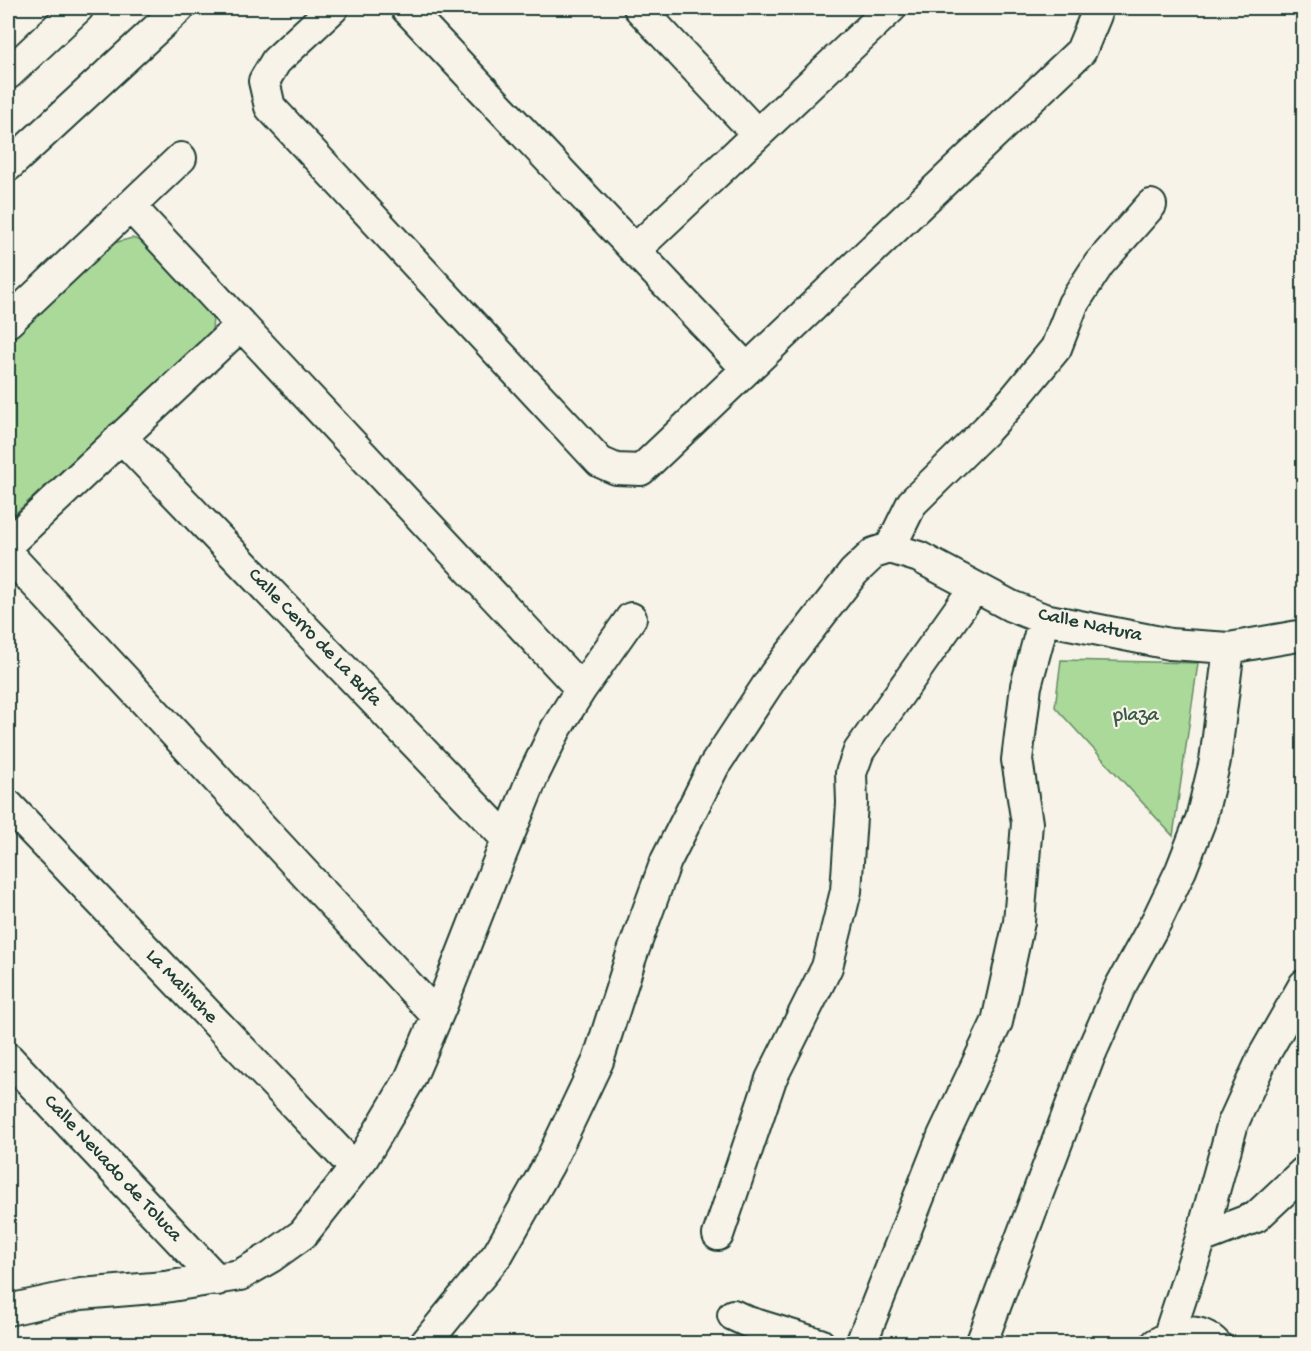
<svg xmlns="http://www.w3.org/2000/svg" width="1311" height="1351" font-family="'Gochi Hand',sans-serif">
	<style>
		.green { fill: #abd999; stroke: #658b66; stroke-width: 1.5 }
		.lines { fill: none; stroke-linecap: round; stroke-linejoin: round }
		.minor-casing { stroke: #1f3d34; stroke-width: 34 }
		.minor { stroke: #f7f3e8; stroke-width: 30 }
		.labels { text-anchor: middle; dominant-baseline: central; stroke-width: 4.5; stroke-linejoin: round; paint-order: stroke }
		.street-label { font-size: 20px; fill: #1f3d34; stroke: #f7f3e8 }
		.park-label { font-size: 20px; fill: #3b5c48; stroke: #f7f3e8 }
	</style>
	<rect width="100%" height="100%" fill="#f7f3e8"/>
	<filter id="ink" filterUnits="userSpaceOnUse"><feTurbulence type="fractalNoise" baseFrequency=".0167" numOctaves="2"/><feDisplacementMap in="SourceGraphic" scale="12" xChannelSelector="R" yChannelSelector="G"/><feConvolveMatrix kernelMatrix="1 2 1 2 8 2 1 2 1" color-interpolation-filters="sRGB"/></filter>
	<g filter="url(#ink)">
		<path class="green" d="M132 238 141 241 147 245 213 317 212 331 207 339 8 520V343L114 243Z
			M1061 660 1198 663 1173 836 1055 707Z"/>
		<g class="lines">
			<defs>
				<path id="minor" d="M333 8 276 61 264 81 270 107 600 462 616 469 641 470 1081 51 1096 15 1095 8
					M406 8 747 369
					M639 8 757 134
					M8 74 78 8
					M8 166 179 8
					M130 206 581 689
					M635 250 891 8
					M8 322 181 158
					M121 437 507 839
					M8 544 241 325
					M890 548 919 557 1011 606 1044 619 1170 644 1229 648 1304 635
					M8 554 437 1016
					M8 805 355 1168
					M8 1058 217 1280
					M718 1235 771 1079 827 967 846 891 852 803 851 773 859 751 975 587
					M1201 1238 1256 1217 1304 1172
					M8 1310 81 1294 165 1287 240 1275 271 1257 303 1234 363 1158 410 1079 441 1007 490 882 533 776 556 729 581 689 631 618
					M733 1315 748 1322 820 1344
					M1169 1335 1201 1238 1233 1123 1263 1057 1304 985
					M425 1344 498 1254 549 1164 598 1061 631 957 666 861 714 766 774 675 854 572 874 553 890 548 912 503 987 429 1015 398 1056 348 1073 304 1099 264 1151 205
					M861 1344 943 1136 997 1022 1019 922 1027 823 1017 760 1026 686 1044 619
					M981 1344 1090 1055 1120 987 1157 920 1181 870 1201 819 1215 761 1229 648
					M1156 1344C1175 1331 1198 1326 1216 1344"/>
			</defs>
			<use href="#minor" class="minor-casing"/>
			<use href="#minor" class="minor"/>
		</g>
	</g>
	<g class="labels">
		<g class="street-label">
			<text transform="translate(1090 626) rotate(12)">Calle Natura</text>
			<text transform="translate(314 638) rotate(46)">Calle Cerro de La Bufa</text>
			<text transform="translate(181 987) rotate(46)">La Malinche</text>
			<text transform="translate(112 1169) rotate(47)">Calle Nevado de Toluca</text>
		</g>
		<g class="park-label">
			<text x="1136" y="716">plaza</text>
		</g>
	</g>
	<rect width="1311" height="1351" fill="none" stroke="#f7f3e8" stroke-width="30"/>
	<rect x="15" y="15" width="1281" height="1321" fill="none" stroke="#1f3d34" stroke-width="2" filter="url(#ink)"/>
</svg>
